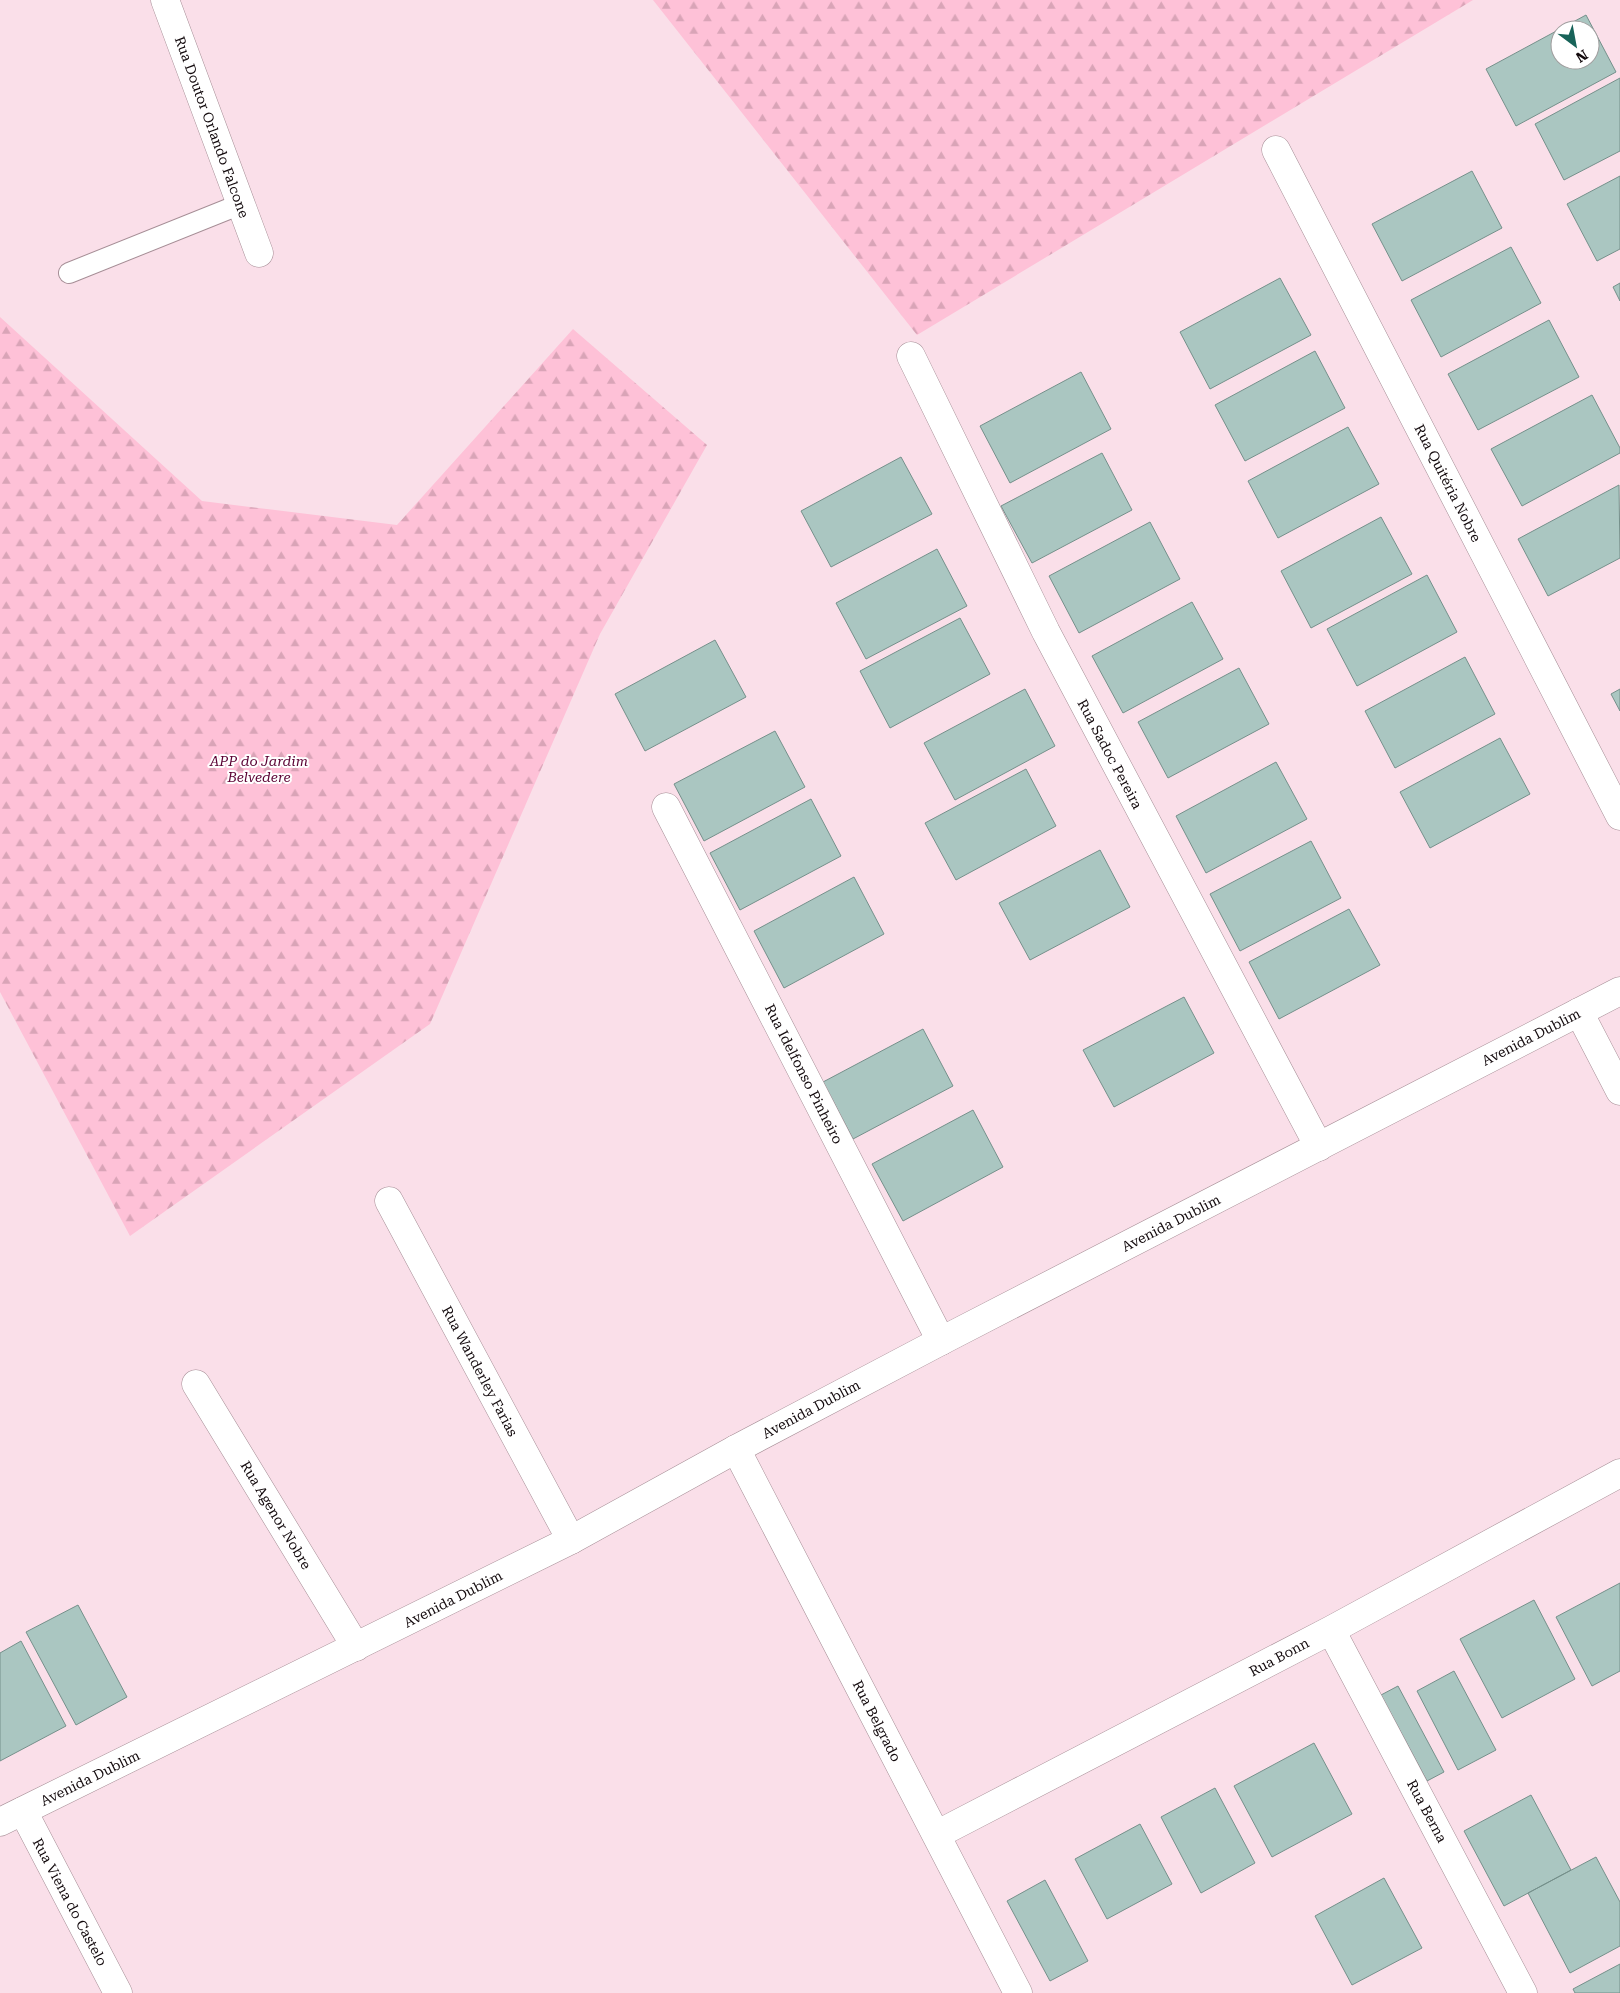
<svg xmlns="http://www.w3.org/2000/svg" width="1620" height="1993" font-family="'Roboto Serif',serif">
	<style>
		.forest { fill: url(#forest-firs) }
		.building { fill: #aac6c1; stroke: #75908b; fill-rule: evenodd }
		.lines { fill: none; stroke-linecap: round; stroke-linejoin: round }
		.lane-casing { stroke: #a68e96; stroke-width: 22 }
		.street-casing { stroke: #a68e96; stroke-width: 29 }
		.secondary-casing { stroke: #a68e96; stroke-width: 29 }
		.lane { stroke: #fff; stroke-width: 20 }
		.street { stroke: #fff; stroke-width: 28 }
		.secondary { stroke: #fff; stroke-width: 28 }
		.labels { text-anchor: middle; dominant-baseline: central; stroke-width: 4; stroke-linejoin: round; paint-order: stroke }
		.street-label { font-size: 14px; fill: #12090c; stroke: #fff }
		.park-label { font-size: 14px; font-style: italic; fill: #5a0133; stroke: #fff }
	</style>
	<defs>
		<pattern id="forest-firs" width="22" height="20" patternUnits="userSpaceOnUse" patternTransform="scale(1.25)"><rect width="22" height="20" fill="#fec1d7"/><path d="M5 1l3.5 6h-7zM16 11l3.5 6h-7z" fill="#d9a4b7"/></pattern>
	</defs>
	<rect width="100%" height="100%" fill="#fadfe9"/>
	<path class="forest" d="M653 0H1473L917 335Z
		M0 317 202 501 397 525 573 329 707 445 600 634 430 1024 130 1236 0 992Z"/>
	<path class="building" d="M1586 15 1616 72 1516 126 1486 69ZM1560 30H1590V60H1560Z
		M1620 78V151L1564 180 1535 124Z
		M1472 171 1502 228 1402 281 1372 224Z
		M1620 176V249L1597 261 1567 204Z
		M1511 247 1541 303 1441 357 1411 300Z
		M1280 278 1311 335 1210 389 1180 332Z
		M1620 283V301L1613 287Z
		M1549 320 1579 377 1478 430 1448 374Z
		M1315 351 1345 408 1245 461 1215 405Z
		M1081 372 1111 429 1010 483 980 426Z
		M1592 395 1620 448V453L1522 506 1491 449Z
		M1348 427 1379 484 1278 538 1248 481Z
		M1102 453 1132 510 1032 563 1001 506Z
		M901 457 932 514 831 567 801 511Z
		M1619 485 1620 558 1548 596 1518 539Z
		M1381 517 1412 574 1311 628 1281 571Z
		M1150 522 1180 579 1079 633 1049 576Z
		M937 549 967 606 866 659 836 603Z
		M1427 575 1457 632 1357 686 1327 629Z
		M1192 602 1223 659 1123 713 1092 656Z
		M960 618 990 674 890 728 860 671Z
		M715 640 746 697 645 751 615 694Z
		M1465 657 1495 714 1395 768 1365 711Z
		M1239 668 1269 724 1168 778 1138 722Z
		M1025 689 1055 746 955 800 924 743Z
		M1620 689V711L1611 694Z
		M775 731 805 787 704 841 674 784Z
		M1500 738 1530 794 1430 848 1400 792Z
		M1276 762 1307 819 1206 873 1176 816Z
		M1026 769 1056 826 956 880 925 823Z
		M811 799 841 856 740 910 710 853Z
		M1311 841 1341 898 1240 951 1210 894Z
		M1100 850 1130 907 1030 960 999 903Z
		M854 877 884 934 784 988 754 931Z
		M1349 909 1380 965 1279 1019 1249 962Z
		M1184 997 1214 1053 1114 1107 1083 1050Z
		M923 1029 953 1086 853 1139 823 1082Z
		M973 1110 1003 1167 903 1221 872 1164Z
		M1620 1583V1671L1592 1686 1556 1617Z
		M1534 1600 1575 1679 1502 1718 1460 1639Z
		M78 1605 127 1697 76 1725 26 1632Z
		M21 1641 66 1726 0 1761V1653Z
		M1454 1671 1496 1750 1458 1770 1417 1691Z
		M1398 1686 1444 1772 1427 1781 1381 1695Z
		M1314 1743 1352 1814 1272 1857 1234 1786Z
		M1215 1788 1255 1863 1201 1893 1161 1817Z
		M1531 1795 1571 1870 1504 1906 1464 1831Z
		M1140 1824 1172 1884 1107 1919 1075 1859Z
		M1596 1857 1620 1902V1946L1570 1973 1528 1893Z
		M1384 1878 1422 1948 1352 1985 1315 1916Z
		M1045 1880 1088 1961 1050 1981 1007 1901Z
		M1620 1964V1993H1575L1573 1989Z"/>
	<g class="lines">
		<defs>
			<path id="lane" d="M69 273 241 204"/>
			<path id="street" d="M165 0 259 253
				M1276 150 1620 816
				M911 356 1046 632 1319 1147
				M666 807 941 1341
				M1579 1012 1620 1091
				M389 1201 571 1540
				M196 1384 356 1647
				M736 1449 1018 1993
				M1331 1630 1523 1993
				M23 1811 118 1993
				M936 1835 1331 1630 1620 1473"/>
			<path id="secondary" d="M0 1822 571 1540 736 1449 941 1341 1620 991"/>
		</defs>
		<use href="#lane" class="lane-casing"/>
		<use href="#street" class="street-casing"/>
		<use href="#secondary" class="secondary-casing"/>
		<use href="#lane" class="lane"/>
		<use href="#street" class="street"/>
		<use href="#secondary" class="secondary"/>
	</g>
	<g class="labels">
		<g class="street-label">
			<text transform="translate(212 127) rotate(70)">Rua Doutor Orlando Falcone</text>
			<text transform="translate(1448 483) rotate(63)">Rua Quitéria Nobre</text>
			<text transform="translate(1110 754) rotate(62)">Rua Sadoc Pereira</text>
			<text transform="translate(1531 1037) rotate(-27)">Avenida Dublim</text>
			<text transform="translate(804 1074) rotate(63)">Rua Idelfonso Pinheiro</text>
			<text transform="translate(1171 1223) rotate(-27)">Avenida Dublim</text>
			<text transform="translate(480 1371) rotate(62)">Rua Wanderley Farias</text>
			<text transform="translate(811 1409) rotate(-28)">Avenida Dublim</text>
			<text transform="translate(276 1515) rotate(59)">Rua Agenor Nobre</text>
			<text transform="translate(453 1599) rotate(-27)">Avenida Dublim</text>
			<text transform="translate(1279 1657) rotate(-28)">Rua Bonn</text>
			<text transform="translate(877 1721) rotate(63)">Rua Belgrado</text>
			<text transform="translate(90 1778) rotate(-26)">Avenida Dublim</text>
			<text transform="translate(1427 1811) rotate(62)">Rua Berna</text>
			<text transform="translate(70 1902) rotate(62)">Rua Viena do Castelo</text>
		</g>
		<g class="park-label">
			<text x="259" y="761">APP do Jardim<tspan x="259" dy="16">Belvedere</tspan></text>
		</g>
	</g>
	<g transform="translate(1575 45) rotate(148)"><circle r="24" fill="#ffffff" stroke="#a09d9e"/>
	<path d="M0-4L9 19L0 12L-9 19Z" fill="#186359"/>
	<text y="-8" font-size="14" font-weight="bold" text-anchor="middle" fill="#12090c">N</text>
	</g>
</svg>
